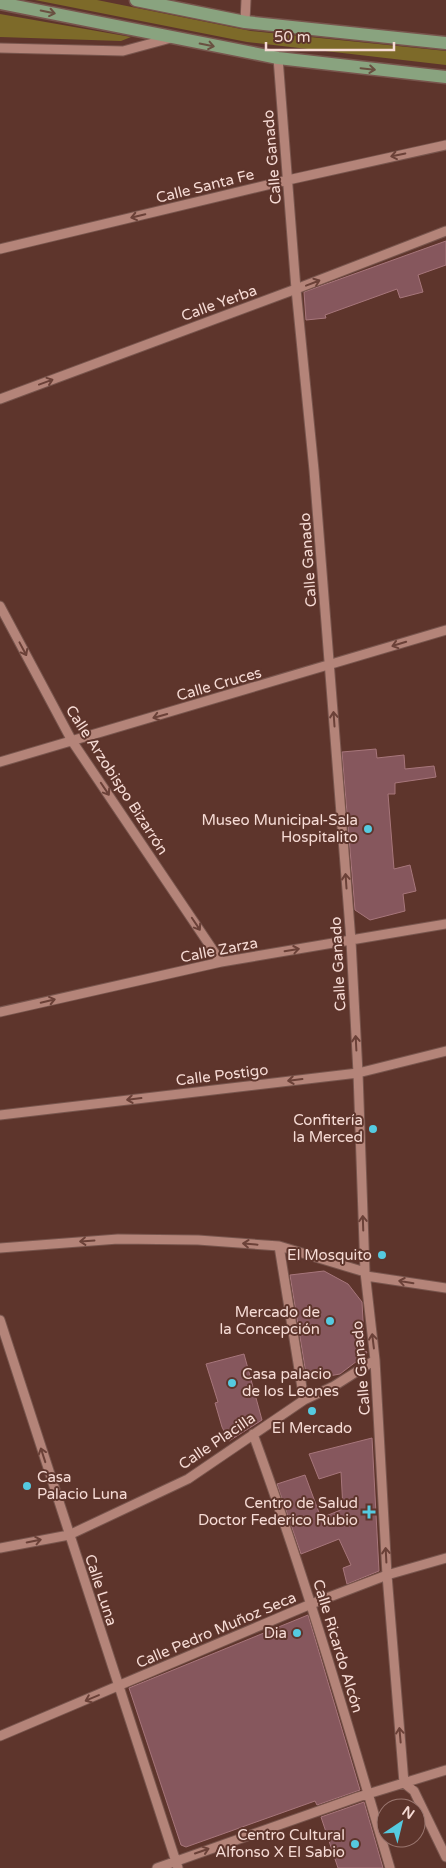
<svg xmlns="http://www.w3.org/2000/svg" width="446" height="1868" font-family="'Varela Round',sans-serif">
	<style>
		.green { fill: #7d6a29 }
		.building { fill: #86575d; stroke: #a7767b }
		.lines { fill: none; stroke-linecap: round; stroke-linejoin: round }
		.minor-casing { stroke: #78554d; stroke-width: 11 }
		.major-casing { stroke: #78554d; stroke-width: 15 }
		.minor { stroke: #b48479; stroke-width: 9 }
		.major { stroke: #89a37f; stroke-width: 12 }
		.oneway { stroke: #695041 }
		.oneway2 { stroke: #6b4138 }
		.poi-dot { fill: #55cae0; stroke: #5e352c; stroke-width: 2 }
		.labels { text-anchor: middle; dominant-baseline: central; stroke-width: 4; stroke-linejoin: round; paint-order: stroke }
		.street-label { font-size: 15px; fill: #f6dbd5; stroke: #5e352c }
		.poi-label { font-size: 15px; fill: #f6dbd5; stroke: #5e352c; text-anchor: end }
	</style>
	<rect width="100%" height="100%" fill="#5e352c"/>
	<path class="green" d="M35 0H97L251 31 446 51V65L247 42Z
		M0 14 131 37 121 41 0 37Z"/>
	<path class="building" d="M446 241V265L418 275 423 292 400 298 397 289 325 315 326 318 306 320 304 292Z
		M376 749 377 758 404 755 405 769 434 766 436 777 395 783V794H388L394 869 410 865 416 891 403 894 405 911 370 920 355 910 342 752Z
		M324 1271 348 1284 362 1302 364 1339 363 1350 367 1352 362 1361 360 1362 357 1361 340 1374 307 1380 290 1275Z
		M244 1354 262 1420 229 1441 222 1427 215 1403 218 1402 206 1364Z
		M372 1438 379 1571 347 1584 343 1568 351 1565 339 1539 301 1554 277 1484 305 1475 321 1518 343 1509 341 1472 319 1479 309 1454Z
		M308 1615 360 1790 317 1805 315 1801 186 1847 181 1845 129 1688Z
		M364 1802 383 1868H338L321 1817Z"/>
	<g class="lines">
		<defs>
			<path id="minor" d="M245 22 246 0
				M0 48 123 51 171 38
				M278 58 296 289 314 470 351 941 358 1073 365 1272 375 1360 387 1575 404 1783 414 1791 446 1857
				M0 249 288 180 446 145
				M0 399 296 289 446 231
				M0 606 72 741 221 962
				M0 762 446 630
				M0 1012 221 962 446 924
				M0 1115 358 1073 446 1051
				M279 1246 304 1400
				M0 1248 118 1239 198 1240 279 1246 365 1272
				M366 1276 446 1288
				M0 1320 178 1868
				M253 1434C305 1576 347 1722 390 1868
				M0 1548 69 1535 188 1479 304 1400 334 1386 375 1360
				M0 1736 311 1604 387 1575 446 1558
				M157 1868 358 1797 446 1770"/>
			<path id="major" d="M136 0 245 22 446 43
				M0 3 278 58 446 77"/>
		</defs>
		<use href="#minor" class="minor-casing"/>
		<use href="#major" class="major-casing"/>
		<use href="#minor" class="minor"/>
		<use href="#major" class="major"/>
	</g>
	<defs><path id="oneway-shaft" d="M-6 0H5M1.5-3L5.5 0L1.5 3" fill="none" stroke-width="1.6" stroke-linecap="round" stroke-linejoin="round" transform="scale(1.25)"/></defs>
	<g class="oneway">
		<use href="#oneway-shaft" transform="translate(48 12) rotate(12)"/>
		<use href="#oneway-shaft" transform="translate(207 45) rotate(11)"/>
		<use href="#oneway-shaft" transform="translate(368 69) rotate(6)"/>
	</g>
	<g class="oneway2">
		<use href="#oneway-shaft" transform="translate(398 155) rotate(168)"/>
		<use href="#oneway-shaft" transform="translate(138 216) rotate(167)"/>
		<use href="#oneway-shaft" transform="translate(313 283) rotate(-21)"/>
		<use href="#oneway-shaft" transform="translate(46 382) rotate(-20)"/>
		<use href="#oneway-shaft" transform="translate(399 644) rotate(163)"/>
		<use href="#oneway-shaft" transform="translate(23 649) rotate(62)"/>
		<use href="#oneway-shaft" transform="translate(160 716) rotate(164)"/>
		<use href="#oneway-shaft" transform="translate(334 719) rotate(-94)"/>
		<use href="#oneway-shaft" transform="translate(105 789) rotate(56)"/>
		<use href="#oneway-shaft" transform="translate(346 881) rotate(-94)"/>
		<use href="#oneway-shaft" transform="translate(196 924) rotate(56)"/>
		<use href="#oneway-shaft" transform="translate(292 950) rotate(-9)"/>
		<use href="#oneway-shaft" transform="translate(48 1001) rotate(-13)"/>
		<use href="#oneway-shaft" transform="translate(356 1043) rotate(-93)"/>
		<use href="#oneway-shaft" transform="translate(295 1080) rotate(173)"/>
		<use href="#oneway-shaft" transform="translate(134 1099) rotate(173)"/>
		<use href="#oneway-shaft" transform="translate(363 1223) rotate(-92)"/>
		<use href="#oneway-shaft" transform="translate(87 1241) rotate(176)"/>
		<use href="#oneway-shaft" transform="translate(250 1244) rotate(-175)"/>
		<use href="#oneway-shaft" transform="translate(406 1282) rotate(-171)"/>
		<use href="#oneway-shaft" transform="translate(373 1341) rotate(-97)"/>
		<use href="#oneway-shaft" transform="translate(43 1455) rotate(-108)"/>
		<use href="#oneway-shaft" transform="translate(34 1541) rotate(-11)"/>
		<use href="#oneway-shaft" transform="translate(386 1555) rotate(-93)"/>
		<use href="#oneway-shaft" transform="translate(92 1698) rotate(157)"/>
		<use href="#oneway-shaft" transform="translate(400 1735) rotate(-95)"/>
		<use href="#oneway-shaft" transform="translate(202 1851) rotate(-19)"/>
	</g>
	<g class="poi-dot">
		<circle cx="368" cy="829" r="5"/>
		<circle cx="373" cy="1129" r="5"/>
		<circle cx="382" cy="1255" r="5"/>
		<circle cx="330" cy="1321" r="5"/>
		<circle cx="232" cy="1383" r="5"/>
		<circle cx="312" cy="1411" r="5"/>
		<circle cx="27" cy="1486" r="5"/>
		<path d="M366.5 1504.5h5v5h5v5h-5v5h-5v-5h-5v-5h5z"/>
		<circle cx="297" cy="1633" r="5"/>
		<circle cx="355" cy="1844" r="5"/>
	</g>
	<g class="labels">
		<g class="street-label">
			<text transform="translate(272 157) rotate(-95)">Calle Ganado</text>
			<text transform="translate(205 186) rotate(-14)">Calle Santa Fe</text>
			<text transform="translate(219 303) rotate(-20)">Calle Yerba</text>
			<text transform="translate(308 560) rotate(-94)">Calle Ganado</text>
			<text transform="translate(219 684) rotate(-16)">Calle Cruces</text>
			<text transform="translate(117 780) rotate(57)">Calle Arzobispo Bizarrón</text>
			<text transform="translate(219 950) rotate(-11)">Calle Zarza</text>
			<text transform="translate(338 964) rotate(-93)">Calle Ganado</text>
			<text transform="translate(222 1075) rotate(-7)">Calle Postigo</text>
			<text transform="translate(361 1368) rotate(-95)">Calle Ganado</text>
			<text transform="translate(217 1441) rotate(-34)">Calle Placilla</text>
			<text transform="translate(101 1590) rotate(72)">Calle Luna</text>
			<text transform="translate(216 1630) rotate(-23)">Calle Pedro Muñoz Seca</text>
			<text transform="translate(338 1646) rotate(73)">Calle Ricardo Alcón</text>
		</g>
		<g class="poi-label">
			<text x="358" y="820">Museo Municipal-Sala<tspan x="358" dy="17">Hospitalito</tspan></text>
			<text x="363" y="1120">Confitería<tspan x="363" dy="17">la Merced</tspan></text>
			<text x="372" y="1255">El Mosquito</text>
			<text x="320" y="1312">Mercado de<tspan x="320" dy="17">la Concepción</tspan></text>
			<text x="242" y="1374" text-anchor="start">Casa palacio<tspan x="242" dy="17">de los Leones</tspan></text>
			<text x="312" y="1428" text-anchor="middle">El Mercado</text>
			<text x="37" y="1477" text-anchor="start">Casa<tspan x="37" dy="17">Palacio Luna</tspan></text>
			<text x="358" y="1503">Centro de Salud<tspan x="358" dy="17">Doctor Federico Rubio</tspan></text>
			<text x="287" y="1633">Dia</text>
			<text x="345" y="1835">Centro Cultural<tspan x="345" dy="17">Alfonso X El Sabio</tspan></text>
		</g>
	</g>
	<g transform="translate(401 1823) rotate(35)"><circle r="24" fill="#5e352c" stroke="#9b7770"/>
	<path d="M0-4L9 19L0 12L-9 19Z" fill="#55cae0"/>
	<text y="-8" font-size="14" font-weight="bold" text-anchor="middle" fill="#f6dbd5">N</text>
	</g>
	<path d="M266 42v8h128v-8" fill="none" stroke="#f6dbd5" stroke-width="2.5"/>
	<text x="274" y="42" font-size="15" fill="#f6dbd5" stroke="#5e352c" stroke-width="4" paint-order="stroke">50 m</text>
</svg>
